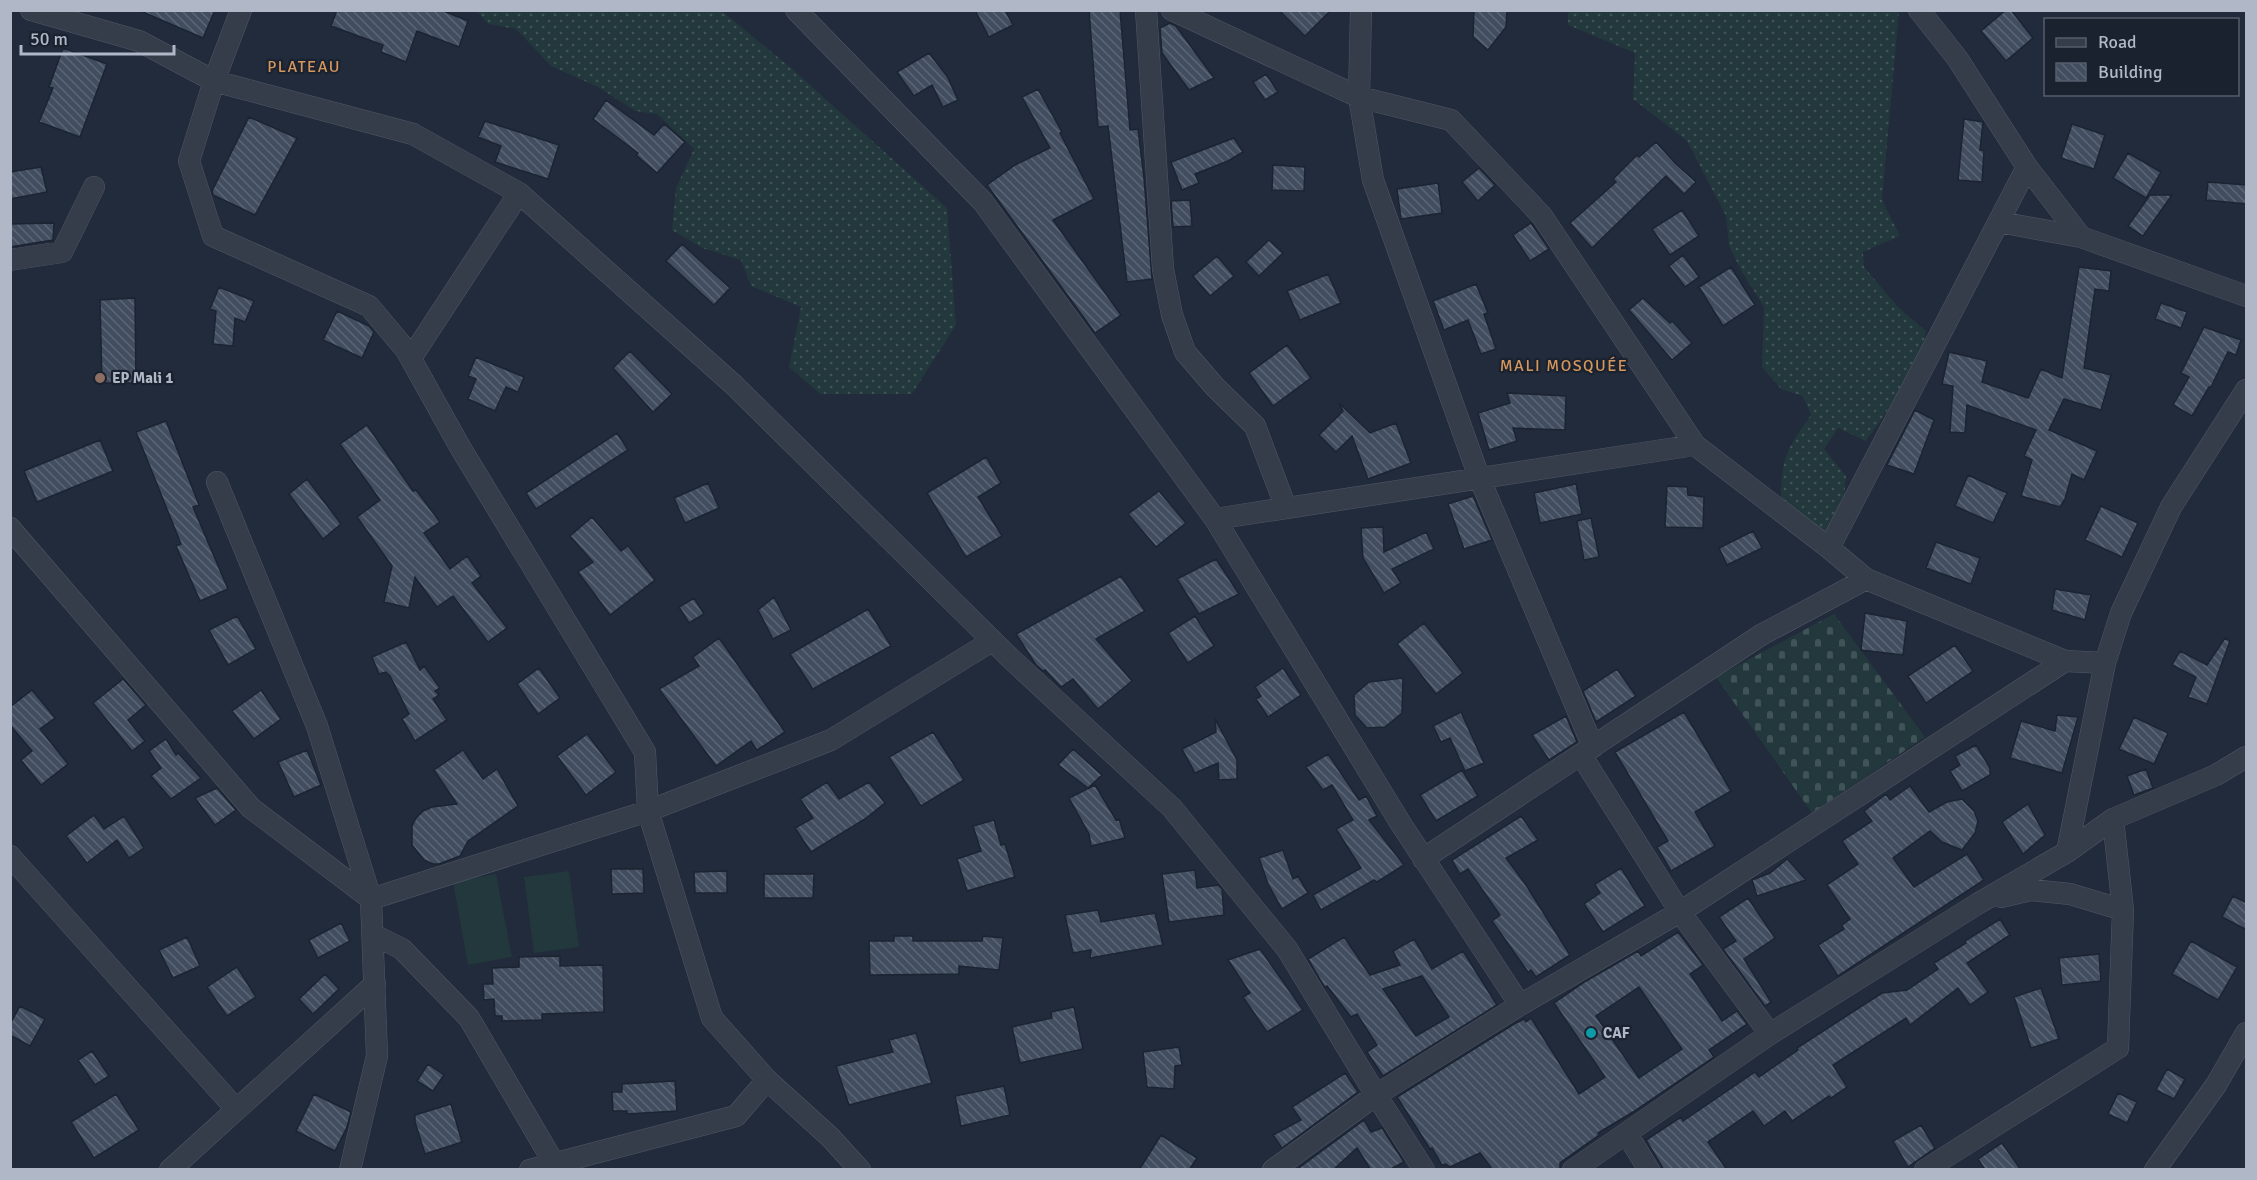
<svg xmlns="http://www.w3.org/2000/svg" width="2257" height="1180" font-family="Signika,sans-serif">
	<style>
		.grass { fill: url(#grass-dots) }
		.cemetery { fill: url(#cemetery-stones) }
		.garden { fill: #23383c }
		.building { fill: url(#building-back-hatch); stroke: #1c2432; stroke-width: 1.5; fill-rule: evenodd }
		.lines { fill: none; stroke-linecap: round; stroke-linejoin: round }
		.minor-casing { stroke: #505866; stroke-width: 22 }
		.minor { stroke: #353d4b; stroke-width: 21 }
		.education-dot { fill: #8d6e63; stroke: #1a2230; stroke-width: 2 }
		.culture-dot { fill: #0f9aa8; stroke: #1a2230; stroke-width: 2 }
		.labels { text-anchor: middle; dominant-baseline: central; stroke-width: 4.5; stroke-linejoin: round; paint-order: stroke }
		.poi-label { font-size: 15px; font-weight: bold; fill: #b0b8c7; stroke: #1a2230; text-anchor: start }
		.neighbourhood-label { font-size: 16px; letter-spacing: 1.5px; fill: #d6975c; stroke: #1a2230 }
	</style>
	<defs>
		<pattern id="grass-dots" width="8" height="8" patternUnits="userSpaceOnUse" patternTransform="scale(1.5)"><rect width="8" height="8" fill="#23383c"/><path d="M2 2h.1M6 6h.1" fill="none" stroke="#405357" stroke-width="1.8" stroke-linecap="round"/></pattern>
		<pattern id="cemetery-stones" width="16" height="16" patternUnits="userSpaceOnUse" patternTransform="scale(1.5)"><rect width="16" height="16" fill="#23383c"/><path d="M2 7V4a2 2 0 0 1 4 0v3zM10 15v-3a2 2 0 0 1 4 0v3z" fill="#405357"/></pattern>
		<pattern id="building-back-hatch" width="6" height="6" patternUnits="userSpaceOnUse" patternTransform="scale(1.5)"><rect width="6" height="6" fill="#424e60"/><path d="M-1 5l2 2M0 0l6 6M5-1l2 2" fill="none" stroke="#5b6575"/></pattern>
	</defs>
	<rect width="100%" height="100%" fill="#212b3b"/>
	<path class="grass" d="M1568 10 1899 11 1882 200 1900 236 1863 252 1864 267 1898 307 1926 331 1923 351 1895 400 1866 441 1838 428 1824 449 1846 476 1844 500 1829 535 1781 504C1781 459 1785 451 1811 415L1803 396 1781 389 1762 367 1764 307 1742 272 1729 246 1726 216 1687 141 1633 99 1635 53 1568 25Z
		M477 11H722L791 68 947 208 956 325 912 394H820L789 367 801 307 751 286 741 260 702 248 672 230 676 188 694 149 657 114 635 111 598 87 551 66 516 29 488 24Z"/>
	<path class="cemetery" d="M1834 614 1925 737 1812 813 1716 677Z"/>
	<path class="garden" d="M569 871 579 947 534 953 524 877Z
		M496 874 512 957 468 965 453 882Z"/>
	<path class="building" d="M138 10H215L203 38Z
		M337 10H441L468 21 459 47 417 31 406 62 381 52 383 45 331 26Z
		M975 10H1005L1013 25 989 37Z
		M1089 10H1120L1130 130 1138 129 1144 178 1152 279 1127 282 1108 126 1098 127Z
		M1279 10H1331L1305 36Z
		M1474 10H1507L1506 27 1488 50 1473 37Z
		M2006 10H2011L2033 38 2006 61 1981 31Z
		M1170 23 1176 26 1214 78 1189 90 1162 53 1160 28Z
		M63 48 107 64 80 137 39 122 53 88 49 87Z
		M929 53 947 76 958 100 943 107 932 85 914 96 897 72Z
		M1266 74 1278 92 1265 100 1253 82Z
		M1038 89 1062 132 1060 133 1094 199 1053 220 1121 315 1095 333 987 185 1015 165 1050 148 1022 97Z
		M606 100 654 135 664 124 685 142 657 173 636 155 638 153 593 119Z
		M249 117 297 138 255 215 213 195 212 191Z
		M1964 119 1983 122 1980 150 1984 151 1982 182 1958 180Z
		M485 121 559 145 548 179 495 162 501 146 478 137Z
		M2072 124 2105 135 2094 169 2061 158Z
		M1234 138 1243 152 1228 161 1195 174 1199 183 1182 190 1171 162Z
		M1656 142 1675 163 1696 182 1684 194 1666 176 1592 248 1570 223 1616 182 1613 179 1637 155 1639 157Z
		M2128 153 2161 172 2146 198 2113 178Z
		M1273 165 1305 167 1304 191 1272 190Z
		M41 167 47 192 10 199V172Z
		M1479 168 1495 185 1478 201 1462 182Z
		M2208 182 2247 185V204L2206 200Z
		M1438 183 1442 213 1401 219 1397 189Z
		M2150 195H2172L2143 236 2128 226Z
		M1190 200 1192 226 1173 227 1171 201Z
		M1682 210 1699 236 1670 255 1652 229Z
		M54 223 53 240 10 247V224Z
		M1531 223 1549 249 1530 261 1513 235Z
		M1269 240 1283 253 1259 276 1246 262Z
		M682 244 730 288 714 305 666 261Z
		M1683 255 1699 277 1685 287 1669 266Z
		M1217 256 1234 276 1210 296 1193 276Z
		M1731 267 1755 305 1723 326 1699 287Z
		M2079 267 2111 271 2109 291 2095 289 2084 368 2111 375 2101 410 2064 399 2049 430 2097 451 2084 480 2072 474 2065 499 2060 507 2021 496 2032 460 2024 456 2036 430 1967 405 1965 433 1950 432 1953 386 1942 384 1949 352 1987 361 1982 382 2028 398 2041 369 2062 378Z
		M1328 274 1341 303 1300 320 1287 291Z
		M1476 284 1488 313 1484 314 1496 349 1481 354 1468 320 1444 330 1433 301Z
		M219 287 254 301 245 322 235 318 233 346 213 344 216 311 210 309Z
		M135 298 136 383H102L100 300Z
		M1643 298 1670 323 1672 321 1692 343 1672 360 1629 310Z
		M2161 303 2187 312 2181 328 2155 319Z
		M337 311 369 326 374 332 362 358 323 340Z
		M2204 327 2241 340 2236 355 2228 352 2211 387H2209L2192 416 2173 405 2189 377 2181 373Z
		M1287 345 1311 378 1273 406 1249 373Z
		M630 351 672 394 653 412 613 368Z
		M476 357 524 377 518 392 506 387 495 411 468 399 476 379 468 376Z
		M1507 393 1566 396 1565 430 1513 428 1517 441 1489 450 1478 413 1510 403Z
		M1339 403 1370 433 1396 423 1411 463 1368 479 1352 436 1336 452 1319 435 1343 411Z
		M1915 410 1934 420 1914 474 1887 465Z
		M166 421 199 505 193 507 228 589 200 601 176 546 181 544 136 432Z
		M367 425 413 491 416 490 440 522 424 533 450 569 467 556 481 576 472 583 507 628 488 642 453 596 437 607 415 577 409 608 384 602 392 566 357 517 380 500 340 444Z
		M617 433 628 450 536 509 526 493Z
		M100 440 113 471 37 502 24 471Z
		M986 457 1001 483 978 497 1002 536 966 557 927 493Z
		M1968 475 2007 493 1993 523 1955 506Z
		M307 479 341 524 323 539 289 494Z
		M708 483 719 508 685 523 674 498Z
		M1576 484 1582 514 1540 523 1534 493Z
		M1667 486 1687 487 1688 495 1704 497 1703 528 1665 527Z
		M1159 491 1186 523 1156 547 1128 514Z
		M1473 496 1492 540 1464 549 1448 504Z
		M2101 506 2138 523 2122 557 2085 540Z
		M592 517 621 551 628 546 655 580 610 615 578 572 593 562 570 536Z
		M1591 518 1599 557 1584 560 1577 521Z
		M1383 527 1384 552 1426 532 1434 549 1392 569 1401 583 1384 593 1363 558 1361 528Z
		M1753 531 1762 548 1727 565 1719 548Z
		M1936 542 1980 558 1971 584 1926 568Z
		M1216 559 1239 594 1199 614 1177 579Z
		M1121 576 1145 611 1096 639 1132 681 1098 709 1073 679 1061 687 1045 670 1043 671 1036 665 1016 634Z
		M2055 589 2091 595 2085 620 2052 610Z
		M774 597 791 630 773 639 758 610Z
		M694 598 704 614 689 623 679 607Z
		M868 609 891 646 813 689 790 654Z
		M1865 613 1907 621 1903 655 1861 650Z
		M237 616 256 649 228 665 209 630Z
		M1195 616 1214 646 1188 663 1168 633Z
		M1424 623 1463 673 1436 694 1397 644Z
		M719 638 785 732 757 750 751 741 716 766 659 689 699 666 693 657Z
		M2225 638 2230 641 2207 704 2188 697 2196 677 2172 665 2180 651 2207 665Z
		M406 642 420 670 424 666 440 688 435 691 439 695 433 699 447 720 415 741 402 719 409 714 390 676 386 672 379 674 372 657Z
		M1955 645 1973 671 1926 703 1908 676Z
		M539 668 560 698 538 714 517 684Z
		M1283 668 1301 695 1268 717 1256 699 1261 696 1255 687Z
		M1617 669 1636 696 1596 722 1583 691Z
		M1403 678 1402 713 1385 727 1367 728 1355 715 1354 695 1369 682Z
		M123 679 146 705 128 720 145 741 132 751 93 703Z
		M32 690 55 718 40 729 68 764 41 785 21 760 32 751 10 725V707Z
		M261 690 281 719 254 739 232 711Z
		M1461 712 1484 763 1465 771 1450 738 1441 742 1433 726Z
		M1684 712 1731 791 1695 812 1715 846 1671 871 1657 847 1668 841 1615 752Z
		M2057 715 2078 717 2062 773 2010 758 2021 721 2055 731Z
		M1566 716 1577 742 1549 760 1532 735Z
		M2134 717 2168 733 2154 764 2119 749Z
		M1215 719 1237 760V779L1219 780 1218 763 1195 773 1182 749 1216 732Z
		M933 732 964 780 921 806 889 757Z
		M587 734 616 772 586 795 557 756Z
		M166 739 176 755 178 753 201 778 171 799 151 776 161 768 149 751Z
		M1976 745 1990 768V775L1962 791 1950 771 1960 765 1955 756Z
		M1073 749 1102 775 1088 788 1058 765Z
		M307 750 321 785 294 797 278 762Z
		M463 750 483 779 497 769 518 806 468 841 460 856 439 864H433L424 860 412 845V826L416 818 423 811 432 807 457 804 434 770Z
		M1328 754 1359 800 1366 796 1377 816 1369 820 1404 865 1377 882 1374 880 1321 910 1313 895 1361 868 1336 829 1353 820 1332 785 1323 790 1306 767Z
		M2146 769 2153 788 2134 795 2127 776Z
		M1462 770 1478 796 1436 821 1420 795Z
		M827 782 839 799 869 782 885 803 865 819 811 852 795 828 813 818 800 799Z
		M1095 785 1116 820 1119 819 1125 838 1091 846 1089 834 1069 798Z
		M1910 786 1929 812 1947 802 1962 799 1974 811 1978 821 1975 833 1962 850 1942 842 1930 831 1893 858 1914 887 1967 854 1984 880 1838 976 1818 945 1844 929 1842 925 1850 919 1827 885 1858 864 1842 841 1872 821 1864 811 1886 794 1890 800Z
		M217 788 236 810 215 825 195 798Z
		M2028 804 2045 835 2023 854 2002 822Z
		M94 815 104 829 124 816 144 848 129 858 117 840 87 863 66 836Z
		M1521 816 1538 840 1506 858 1526 885 1570 955 1536 977 1531 970 1528 972 1492 921 1500 915 1468 869 1460 874 1452 860Z
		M994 820 1001 845 1005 844 1015 877 967 891 957 859 981 851 973 826Z
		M1283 850 1293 879 1298 876 1308 893 1282 909 1268 884 1259 858Z
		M1787 859 1806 880 1757 896 1752 880 1770 873Z
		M1621 868 1645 906 1603 932 1584 904 1600 893 1595 884Z
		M611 869H643L644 893 612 894Z
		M1195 870 1197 888 1218 885 1222 889 1224 915 1169 922 1162 874Z
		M727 871V893H695L694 872Z
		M764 874H814L813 898H764Z
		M2233 896 2247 903V930L2222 917Z
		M1748 898 1775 938 1744 959 1771 1002 1765 1006 1723 949 1736 941 1719 917Z
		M1098 910 1101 922 1155 913 1163 945 1090 958 1091 950 1073 953 1065 915Z
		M2000 919 2010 935 1967 963 1988 992 1970 1005 1958 988 1910 1025 1906 1018 1833 1065 1847 1087 1831 1098 1829 1096 1792 1121 1785 1111 1764 1126 1753 1111 1708 1142 1727 1170H1664L1646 1140 1681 1117 1683 1121 1755 1072 1759 1077 1798 1050 1797 1048 1882 993 1907 990 1938 969 1934 963 1966 943 1965 941Z
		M341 923 350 941 318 958 309 940Z
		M1678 932 1703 965 1690 974 1722 1021 1737 1011 1747 1024 1709 1050 1714 1057 1633 1112 1598 1133 1599 1135 1560 1163V1170H1493L1480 1153 1450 1167 1446 1164 1442 1165 1432 1148 1430 1149 1397 1097 1514 1024 1524 1019 1526 1022 1531 1018 1579 1094 1605 1077 1554 1003 1586 981 1638 951 1641 956ZM1639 987 1682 1049 1639 1078 1596 1016Z
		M894 936H913V941H982L983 936 1003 938 999 970 959 966V974L870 975 869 941H894Z
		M187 937 200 966 173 978 159 950Z
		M1344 937 1370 975 1400 965 1393 951 1414 939 1432 969 1463 951 1497 1005 1383 1076 1367 1052 1377 1045 1357 1014 1351 1017 1327 986 1325 988 1308 959ZM1422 976 1449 1017 1416 1036 1383 989Z
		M2191 941 2237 967 2218 1000 2172 974Z
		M1260 949 1303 1010 1267 1032 1243 997 1250 993 1228 960Z
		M2099 954 2101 981 2062 985 2059 958Z
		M560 956V966L603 965 604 1012 542 1014V1020L502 1021V1016H495L494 999 484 1000 483 984H493L492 968 519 967V957Z
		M237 967 256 997 227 1016 207 987Z
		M325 974 339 989 313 1014 299 999Z
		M2041 988 2059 1039 2031 1048 2014 997Z
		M20 1006 45 1019 30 1046 10 1035V1024Z
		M1074 1007 1083 1049 1020 1063 1012 1027 1052 1018 1051 1012Z
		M916 1033 932 1083 849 1105 836 1066 893 1052 889 1040Z
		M1179 1047 1182 1065 1175 1066 1174 1089 1147 1087 1143 1052Z
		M92 1051 109 1076 95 1085 78 1060Z
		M428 1064 444 1075 433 1091 417 1081Z
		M2167 1069 2185 1079 2174 1099 2156 1090Z
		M1345 1073 1358 1092 1282 1148 1273 1135 1301 1120 1292 1107Z
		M675 1081 677 1111 627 1114V1111H613L612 1092H622V1084Z
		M1004 1086 1010 1115 961 1126 955 1096Z
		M2118 1093 2137 1102 2127 1123 2108 1114Z
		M116 1094 139 1130 94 1158 71 1122Z
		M314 1094 351 1112 347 1127 335 1151 296 1131Z
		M451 1104 462 1142 425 1154 415 1122V1115Z
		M1364 1120 1371 1132 1382 1128 1404 1162 1389 1170H1371L1357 1148 1333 1170H1296Z
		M1921 1125 1935 1148 1908 1167 1893 1141Z
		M1161 1135 1197 1158 1189 1170H1139Z
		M2002 1143 2021 1170H1985L1978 1159Z"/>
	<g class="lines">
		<defs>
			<path id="minor" d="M31 10 139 41 214 81 413 134 519 193 735 386 1008 656 1172 808 1287 949 1376 1095 1424 1170
				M241 10 214 81 189 161 213 236 369 306 406 350 460 447 645 752 648 811 712 1018 767 1080 830 1137 860 1170
				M796 10 983 202 1215 519 1401 824 1520 1005
				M1146 10 1163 269 1172 315 1185 352 1215 387 1255 426 1286 508
				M1172 10 1359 97 1451 120 1542 216 1695 445 1829 548 1866 579 2065 661 2105 663
				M1361 10 1359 97 1373 180 1479 477 1593 747
				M2027 167 2081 237 2246 296
				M1999 222 2081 237
				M10 260 62 252 94 187
				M411 358 519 193
				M217 482 317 726 371 899 377 1056 350 1170
				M1215 519 1695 445
				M10 528 251 808 371 899 648 811 831 740 992 641
				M1829 548 2027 167 1957 58 1919 10
				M1581 755 1680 912 1770 1034
				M2067 852 2113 819 2216 775 2246 757
				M10 856 236 1109
				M1423 859 1761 635 1866 579
				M2001 897 2031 890 2070 894 2123 910
				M372 934 402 949 469 1018 558 1170
				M1627 1134 1649 1170
				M170 1170 375 984
				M530 1170 736 1116 767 1080
				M1273 1170 1376 1095 1520 1005 1680 912 2065 661
				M1573 1170 1770 1034 1979 903 2067 852 2105 663 2121 613 2171 507 2246 390
				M1925 1170 2118 1048 2123 910 2113 819
				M2155 1170 2216 1085 2246 1033"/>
		</defs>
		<use href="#minor" class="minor-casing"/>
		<use href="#minor" class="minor"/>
	</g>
	<circle class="education-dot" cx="100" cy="378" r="6"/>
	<circle class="culture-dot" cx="1591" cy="1033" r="6"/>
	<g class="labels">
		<g class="poi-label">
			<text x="112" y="378">EP Mali 1</text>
			<text x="1603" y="1033">CAF</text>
		</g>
		<g class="neighbourhood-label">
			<text x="304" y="67">PLATEAU</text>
			<text x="1564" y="366">MALI MOSQUÉE</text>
		</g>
	</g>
	<rect width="2257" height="1180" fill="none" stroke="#b0b8c7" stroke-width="24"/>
	<rect x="2044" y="18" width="195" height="78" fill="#1a2230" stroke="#565e6c" stroke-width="1.5"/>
	<rect x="2056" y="38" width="30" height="9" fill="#353d4b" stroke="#565e6c" stroke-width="1.5"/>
	<text x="2098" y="48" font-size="18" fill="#b0b8c7">Road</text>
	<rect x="2056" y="63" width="30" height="18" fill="url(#building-back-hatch)" stroke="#565e6c" stroke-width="1.5"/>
	<text x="2098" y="78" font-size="18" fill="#b0b8c7">Building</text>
	<path d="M21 45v9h153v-9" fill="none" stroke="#b0b8c7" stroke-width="3"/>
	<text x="30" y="45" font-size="18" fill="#b0b8c7" stroke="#1a2230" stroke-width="4.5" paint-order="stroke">50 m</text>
</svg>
